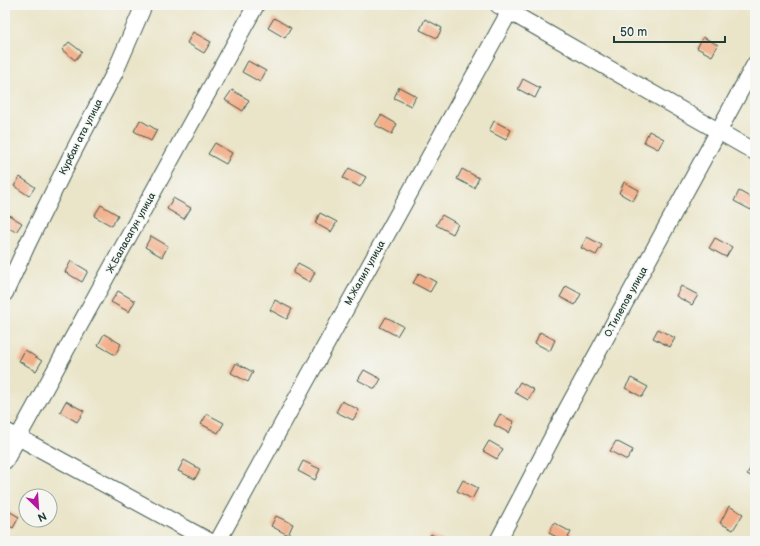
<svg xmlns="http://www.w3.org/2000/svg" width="760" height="546" font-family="'Balsamiq Sans',sans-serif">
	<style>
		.building { fill: #f2ae89 }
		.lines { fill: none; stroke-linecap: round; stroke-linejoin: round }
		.minor-casing { stroke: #3d564a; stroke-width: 18 }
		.minor { stroke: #fff; stroke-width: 16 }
		.labels { text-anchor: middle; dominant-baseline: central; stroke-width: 3; stroke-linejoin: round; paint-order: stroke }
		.street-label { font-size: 10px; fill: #1f3d34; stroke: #f6f6f2 }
	</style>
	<rect width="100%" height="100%" fill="#f6f6f2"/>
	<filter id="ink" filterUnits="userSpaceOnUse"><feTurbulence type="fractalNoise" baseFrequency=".025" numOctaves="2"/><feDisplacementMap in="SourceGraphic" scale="8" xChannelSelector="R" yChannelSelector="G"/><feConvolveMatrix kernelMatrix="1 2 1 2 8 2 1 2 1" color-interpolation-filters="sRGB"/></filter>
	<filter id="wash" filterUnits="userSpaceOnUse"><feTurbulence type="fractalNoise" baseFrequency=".012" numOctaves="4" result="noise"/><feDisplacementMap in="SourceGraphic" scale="16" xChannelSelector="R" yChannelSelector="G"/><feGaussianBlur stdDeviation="0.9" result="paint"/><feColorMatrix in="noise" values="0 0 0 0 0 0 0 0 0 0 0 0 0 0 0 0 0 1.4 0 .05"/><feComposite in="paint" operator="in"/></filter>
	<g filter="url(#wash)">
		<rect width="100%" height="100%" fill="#eae5c9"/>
		<g id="blocks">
			<path class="building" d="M274 18 291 28 285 38 268 28Z
				M425 19 442 28 437 38 420 30Z
				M193 32 211 42 204 53 187 43Z
				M703 37 718 45 712 56 697 48Z
				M69 42 82 52 75 60 62 50Z
				M248 61 266 71 260 82 242 72Z
				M523 79 540 88 535 98 518 89Z
				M399 87 416 96 411 106 394 98Z
				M232 90 249 100 243 111 225 100Z
				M381 115 397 124 392 134 375 125Z
				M140 120 157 130 151 141 134 131Z
				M494 121 511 130 506 140 489 131Z
				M649 131 664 139 658 149 644 142Z
				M215 143 232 153 226 164 208 154Z
				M349 168 366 177 360 187 343 178Z
				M462 169 479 178 474 188 457 179Z
				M20 177 35 187 29 196 14 186Z
				M624 182 639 190 633 201 619 193Z
				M739 191 755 200V202L751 210 734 201Z
				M173 198 191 208 184 219 167 209Z
				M101 205 118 215 112 226 94 216Z
				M320 213 337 222 331 232 315 223Z
				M7 214 22 223 16 232 5 226V217Z
				M442 215 458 224 453 234 436 225Z
				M151 236 168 246 162 257 145 247Z
				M587 237 602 245 596 255 581 248Z
				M715 238 732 247 726 257 709 248Z
				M71 261 88 271 82 282 65 272Z
				M298 263 315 272 310 282 293 273Z
				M419 273 436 282 430 292 413 283Z
				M566 286 581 294 575 305 560 297Z
				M681 286 698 295 692 305 676 296Z
				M118 291 135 301 129 312 111 302Z
				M275 300 292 309 287 319 270 310Z
				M386 317 403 326 397 336 380 327Z
				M658 329 675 338 670 347 653 338Z
				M540 332 555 340 550 351 535 343Z
				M104 334 121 344 115 355 98 345Z
				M25 350 42 361 36 371 19 361Z
				M236 363 253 372 248 382 231 373Z
				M364 370 381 379 375 389 358 380Z
				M631 378 648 387 642 397 625 388Z
				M520 382 534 390 528 400 514 392Z
				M66 401 84 411 77 422 60 412Z
				M342 401 359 410 353 420 336 412Z
				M207 414 224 423 218 433 201 424Z
				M500 414 514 422 509 433 494 425Z
				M489 441 503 449 497 459 483 451Z
				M616 441 633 450 627 460 610 451Z
				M184 460 200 469 195 479 178 471Z
				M755 460V478L747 474Z
				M303 461 320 469 315 480 298 471Z
				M463 480 478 488 472 499 457 491Z
				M729 506 743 514 733 530 720 523Z
				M5 509 19 517 13 528 5 524Z
				M276 516 293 524 288 535 271 526Z
				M554 523 571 532 566 541H564L549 533Z
				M431 534 444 541H427Z"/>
		</g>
	</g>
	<g filter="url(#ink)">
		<use href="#blocks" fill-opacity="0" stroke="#3d564a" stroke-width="1"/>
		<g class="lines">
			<defs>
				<path id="minor" d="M498 5 755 152
					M5 293 28 243 70 158 115 72 144 5
					M5 431 18 437 209 541
					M5 461 256 5
					M218 541 513 5
					M498 541 567 409 755 64"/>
			</defs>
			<use href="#minor" class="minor-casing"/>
			<use href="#minor" class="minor"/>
		</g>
	</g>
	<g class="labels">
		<g class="street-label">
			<text transform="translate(81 137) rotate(-63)">Курбан ата улица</text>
			<text transform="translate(131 233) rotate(-61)">Ж.Баласагун улица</text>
			<text transform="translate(365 273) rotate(-61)">М.Жалил улица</text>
			<text transform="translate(626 302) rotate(-61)">О.Тилепов улица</text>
		</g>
	</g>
	<rect width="760" height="546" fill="none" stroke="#f6f6f2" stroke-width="20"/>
	<g transform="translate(38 508) rotate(155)"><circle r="19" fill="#f6f6f2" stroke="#a0aca6"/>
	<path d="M0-3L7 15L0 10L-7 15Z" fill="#b5179e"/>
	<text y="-6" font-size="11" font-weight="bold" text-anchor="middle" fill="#1f3d34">N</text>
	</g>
	<path d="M614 36v6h111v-6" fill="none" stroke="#1f3d34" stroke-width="2"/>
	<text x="620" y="36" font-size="12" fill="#1f3d34" stroke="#f6f6f2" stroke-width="3" paint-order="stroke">50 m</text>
</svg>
